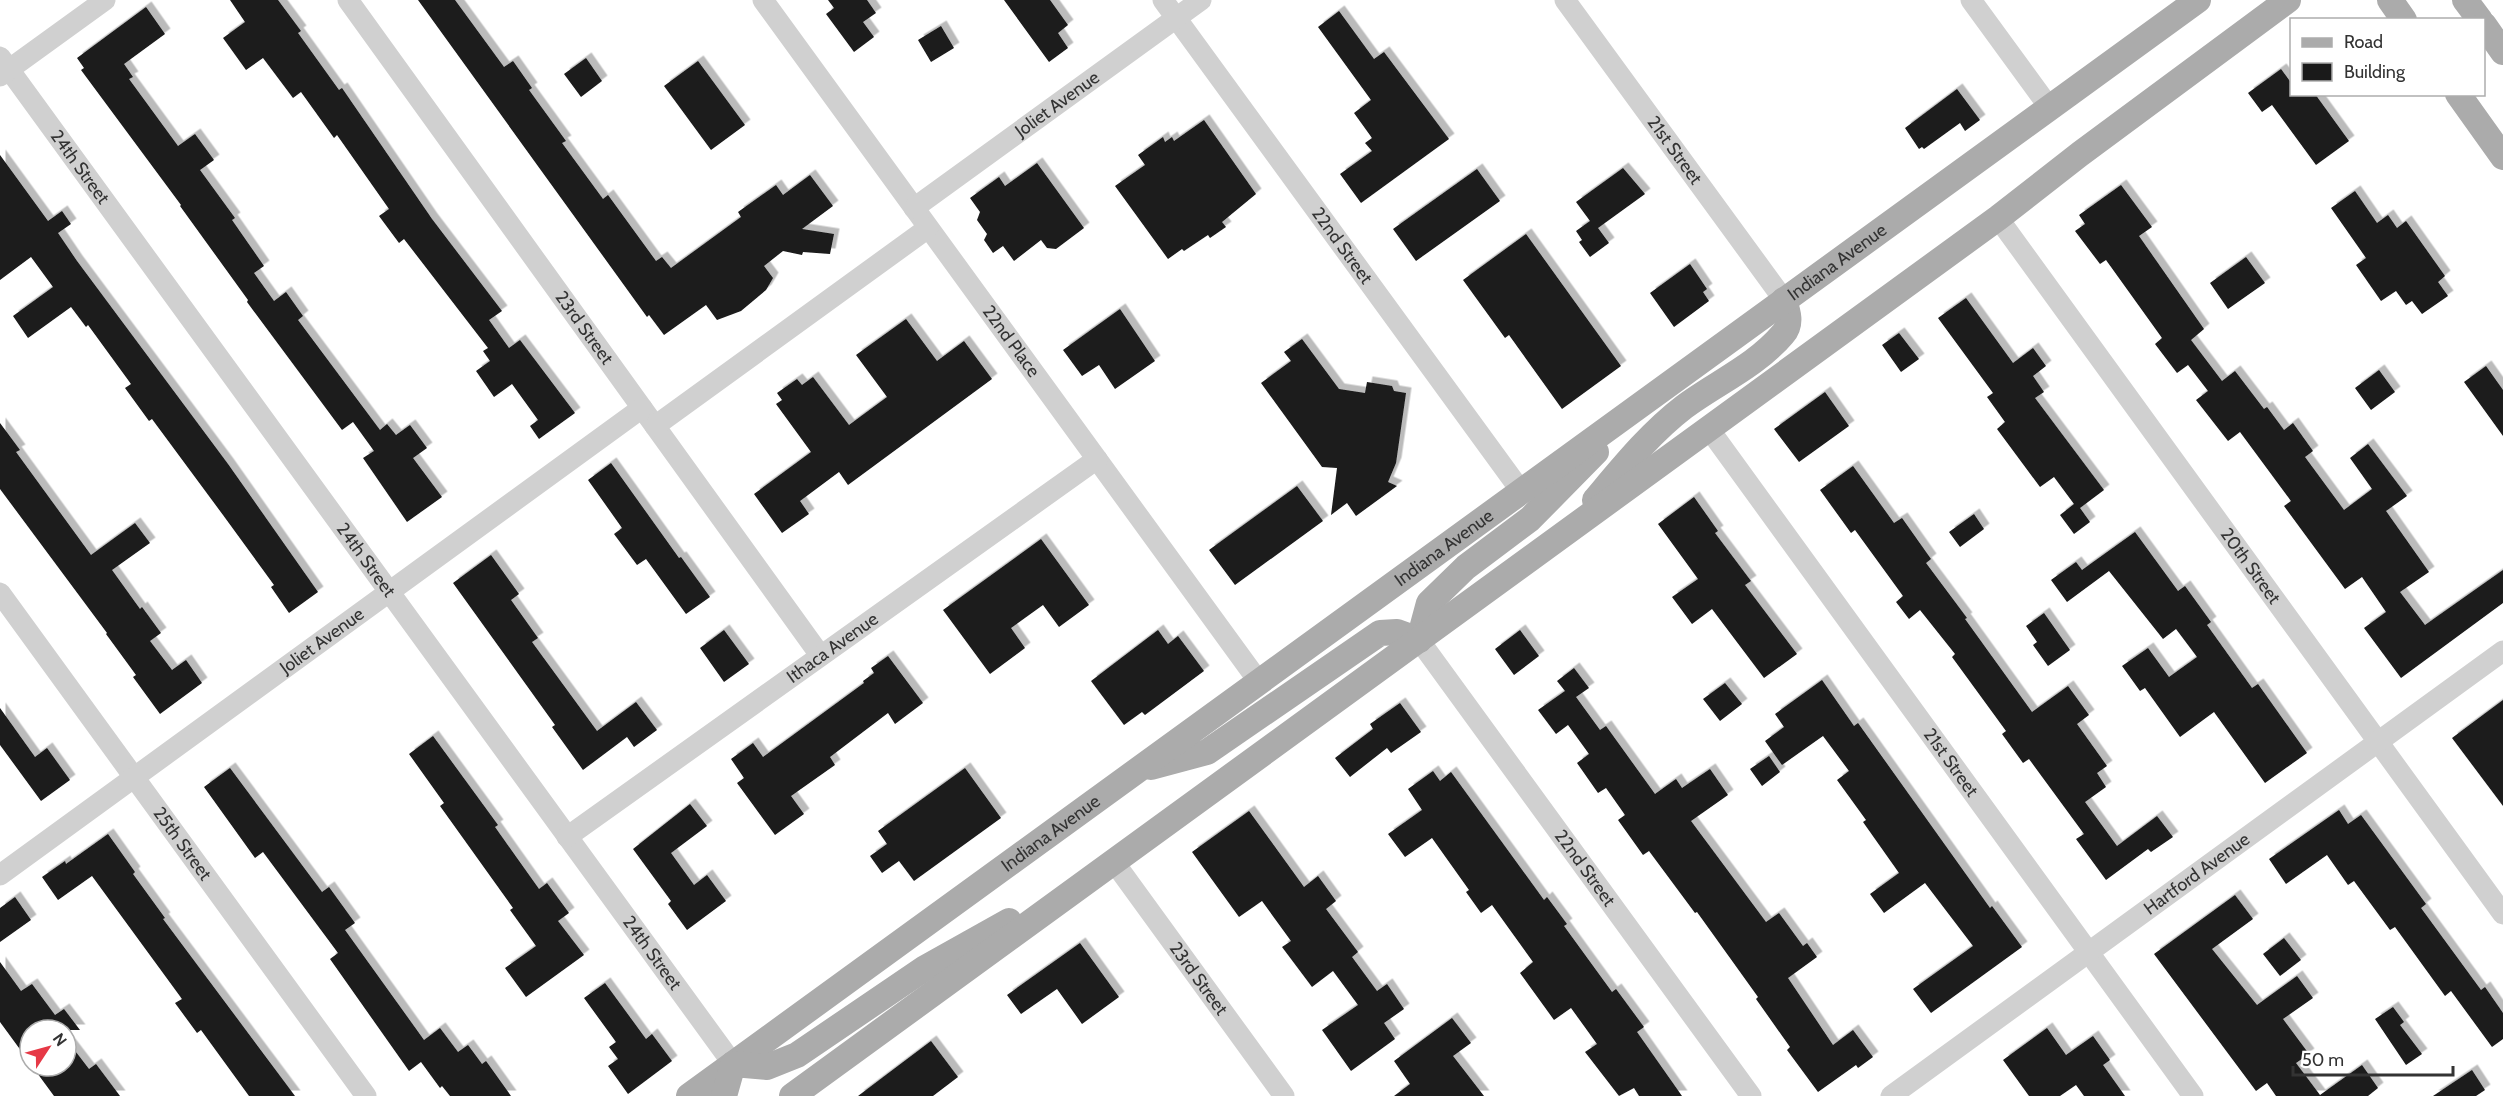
<svg xmlns="http://www.w3.org/2000/svg" width="2503" height="1096" font-family="Cabin,sans-serif">
	<style>
		.building { fill: #1a1a1a; filter: url(#shadow) }
		.lines { fill: none; stroke-linecap: round; stroke-linejoin: round }
		.minor { stroke: #d0d0d0; stroke-width: 21 }
		.major { stroke: #ababab; stroke-width: 26 }
		.labels { text-anchor: middle; dominant-baseline: central; stroke-width: 6; stroke-linejoin: round; paint-order: stroke }
		.street-label { font-size: 18px; fill: #333; stroke: #fff }
	</style>
	<defs>
		<filter id="shadow"><feDropShadow dx="5.5" dy="-5.5" stdDeviation="0" flood-color="#0004"/></filter>
	</defs>
	<rect width="100%" height="100%" fill="#fff"/>
	<path class="building" d="M230 0H278L301 31 298 33 339 90 342 88 432 219 502 311 489 320 509 348 520 340 575 413 539 439 530 426 538 420 512 384 494 397 476 371 490 361 483 351 488 348 404 239 399 243 379 216 389 209 337 135 334 138 301 92 293 98 263 58 246 70 223 38 245 22Z
		M418 0H455L504 67 513 61 532 88 529 90 566 141 562 143 603 199 608 195 656 261 662 257 671 268 741 217 738 212 776 185 783 195 810 175 833 206 802 229 834 234 830 254 803 252 802 255 783 251 764 266 773 278 766 290 741 311 717 320 706 305 664 335 649 315 647 317Z
		M828 0H867L876 13 863 22 874 37 854 52 826 14 834 8Z
		M1004 0H1050L1068 25 1058 33 1068 48 1049 62Z
		M146 7 165 34 124 64 133 77 129 79 178 146 195 134 214 160 200 170 235 218 232 220 264 266 254 273 274 301 286 292 303 316 298 320 380 430 387 424 396 435 410 425 427 448 413 458 442 497 407 522 363 458 374 451 353 422 342 430 247 302 248 300 180 206 181 205 81 70 84 68 77 58Z
		M1339 11 1374 59 1384 52 1449 139 1361 203 1340 174 1372 151 1365 143 1372 138 1354 113 1371 100 1318 27Z
		M941 26 954 48 931 62 918 40Z
		M586 58 602 81 581 97 564 74Z
		M698 61 745 125 711 150 664 86Z
		M2281 69 2292 84V94H2315L2349 141 2316 165 2272 105 2262 112 2248 93Z
		M1957 89 1980 120 1965 131 1960 123 1924 149 1922 147 1919 149 1905 128Z
		M1204 120 1256 194 1222 222 1226 227 1210 238 1208 235 1184 251 1182 249 1168 259 1115 186 1145 165 1138 155 1163 137 1165 142 1172 137 1174 141Z
		M0 155 48 221 62 211 71 224 58 233 77 261 228 464 318 592 289 613 271 587 274 585 223 515 152 419 149 421 125 388 131 384 88 325 86 327 71 307 28 338 13 316 53 287 31 257 0 280Z
		M1037 163 1084 228 1056 249 1047 248 1041 240 1014 261 1003 246 993 253 984 240 987 234 977 220 980 212 970 198 999 177 1005 186Z
		M1623 168 1645 194 1598 228 1609 243 1590 257 1579 242 1582 240 1576 231 1590 221 1576 202Z
		M1477 169 1500 201 1416 261 1393 229Z
		M2121 185 2152 227 2139 236 2204 329 2191 340 2222 381 2235 371 2264 409 2267 407 2284 430 2293 423 2313 451 2305 457 2344 510 2372 489 2350 458 2368 444 2407 496 2386 511 2429 572 2400 592 2425 625 2503 570V603L2401 678 2364 628 2386 612 2362 577 2345 589 2284 506 2291 501 2240 432 2228 441 2196 400 2208 391 2188 365 2177 373 2155 344 2162 338 2106 260 2100 264 2075 231 2085 224 2079 215Z
		M2355 191 2377 223 2388 215 2397 228 2406 221 2445 276 2438 282 2448 296 2422 314 2412 301 2406 305 2396 291 2381 301 2356 265 2366 258 2331 208Z
		M1526 234 1621 366 1562 409 1509 335 1505 338 1463 280Z
		M2246 257 2265 283 2228 309 2210 283Z
		M1690 264 1707 289 1703 292 1709 301 1674 327 1650 293Z
		M1966 298 2013 363 2033 348 2046 366 2033 376 2044 392 2035 398 2104 490 2080 508 2090 522 2074 534 2060 515 2074 504 2054 477 2040 487 1997 429 2005 422 1987 397 1993 393 1938 318Z
		M1120 309 1155 361 1115 389 1099 365 1082 376 1063 350Z
		M906 319 937 361 964 341 992 379 848 485 839 472 800 501 809 514 782 533 754 494 811 452 776 404 782 400 777 393 797 379 802 385 813 377 849 425 887 397 856 355Z
		M1899 333 1919 359 1901 372 1882 345Z
		M1302 339 1339 389 1365 393 1367 382 1392 386 1394 391 1406 393 1396 463 1388 482 1397 486 1356 516 1347 503 1331 515 1337 468 1322 467 1261 383 1291 361 1284 352Z
		M2486 366 2503 390V436L2464 382Z
		M2379 370 2395 392 2371 410 2355 388Z
		M1825 392 1849 426 1799 462 1774 429Z
		M0 423 20 450 16 452 91 555 135 523 150 543 112 570 140 609 142 607 161 633 150 641 172 670 186 660 202 683 160 714 133 677 136 675 106 634 107 633 0 489Z
		M611 463 679 558 681 557 710 597 686 614 646 559 637 565 614 534 622 528 588 480Z
		M1853 466 1894 523 1902 518 1931 559 1926 563 1967 618 1965 619 2032 712 2068 686 2089 715 2077 724 2107 766 2097 773 2106 787 2085 802 2117 846 2157 816 2173 837 2151 852 2148 849 2106 880 2076 839 2084 834 2029 759 2023 763 2002 734 2006 731 1952 657 1955 654 1920 610 1909 619 1896 602 1903 596 1855 530 1851 533 1820 490Z
		M1297 486 1323 521 1235 585 1209 550Z
		M1694 497 1718 531 1715 533 1751 581 1745 585 1797 654 1764 678 1712 609 1692 624 1672 597 1698 579 1658 524Z
		M1974 514 1984 529 1960 547 1949 532Z
		M2135 532 2178 591 2185 586 2211 622 2207 625 2252 688 2258 684 2307 753 2265 783 2214 712 2180 737 2145 688 2140 691 2122 666 2148 648 2169 677 2197 657 2176 629 2163 639 2109 571 2067 602 2051 580 2076 562 2082 570Z
		M1041 539 1089 605 1059 627 1043 605 1011 628 1025 648 990 674 943 610Z
		M491 555 519 594 511 600 538 638 532 642 597 731 636 702 657 730 634 747 627 737 583 770 552 727 555 725 453 583Z
		M2044 613 2070 650 2048 666 2033 645 2037 642 2026 626Z
		M724 630 749 664 724 682 700 648Z
		M1158 630 1168 644 1178 636 1204 671 1145 715 1142 712 1124 725 1091 681Z
		M1520 630 1539 656 1514 675 1495 649Z
		M888 656 923 703 895 724 888 713 830 757 835 765 791 796 804 814 775 835 737 783 744 778 731 759 753 743 763 757 864 683 863 681 874 673 871 668Z
		M1574 668 1589 688 1576 697 1600 730 1606 726 1655 794 1676 779 1682 788 1710 769 1728 795 1691 821 1766 922 1779 913 1803 946 1807 943 1817 957 1788 978 1833 1045 1853 1030 1873 1057 1858 1068 1856 1065 1818 1092 1787 1050 1790 1047 1756 999 1758 997 1697 912 1695 913 1649 851 1643 855 1618 820 1625 815 1606 788 1598 793 1577 763 1589 754 1568 725 1556 734 1538 710 1565 691 1557 681Z
		M1822 680 1854 726 1858 723 1990 908 1992 906 2022 947 1931 1013 1913 989 1973 946 1925 883 1884 913 1870 894 1899 873 1863 822 1866 820 1837 780 1849 771 1823 736 1782 765 1765 741 1784 727 1775 714Z
		M1725 683 1742 704 1720 721 1703 699Z
		M2503 700V806L2452 738Z
		M1400 703 1421 732 1391 753 1387 748 1350 777 1335 758 1373 729 1370 724Z
		M0 708 35 757 47 748 70 780 41 801 0 745Z
		M433 736 498 825 495 827 539 889 547 883 569 913 558 921 584 955 526 997 505 968 536 946 510 910 513 908 440 806 444 803 409 754Z
		M1769 756 1780 772 1762 786 1750 769Z
		M230 768 322 892 329 887 355 923 345 930 424 1040 440 1028 458 1052 468 1045 482 1064 486 1061 511 1096H450L442 1086 440 1088 421 1062 409 1071 330 959 338 953 263 852 255 858 204 787Z
		M965 768 1001 818 914 881 899 861 882 873 870 856 887 844 878 831Z
		M1433 771 1440 781 1451 772 1544 900 1547 897 1567 924 1564 926 1612 992 1616 989 1644 1027 1637 1032 1682 1096H1639L1634 1088 1619 1096 1585 1052 1597 1044 1571 1008 1554 1020 1520 973 1533 962 1492 905 1481 913 1466 892 1469 890 1432 838 1405 857 1388 834 1422 810 1408 789Z
		M690 804 707 826 671 853 694 885 707 875 726 901 687 930 668 904 671 901 633 849Z
		M2339 810 2348 824 2361 815 2426 904 2421 908 2481 990 2485 987 2503 1013V1039L2492 1047 2451 991 2445 996 2395 927 2390 930 2354 881 2348 885 2327 855 2286 884 2269 859Z
		M1249 811 1304 887 1318 876 1336 901 1326 909 1358 952 1352 957 1377 991 1387 984 1404 1009 1384 1023 1395 1039 1351 1071 1322 1030 1358 1005 1333 971 1312 987 1282 947 1291 941 1262 901 1239 917 1192 852Z
		M108 834 135 872 133 874 165 918 163 919 295 1096H249L201 1030 197 1033 175 1003 182 999 92 876 58 900 42 877 65 861 66 864Z
		M2235 895 2253 919 2212 949 2257 1005 2297 976 2313 998 2283 1019 2309 1054 2296 1063 2320 1095 2362 1065 2378 1088 2368 1096H2276L2267 1083 2256 1091 2154 954Z
		M15 897 31 920 0 942V908Z
		M2284 938 2301 960 2280 976 2263 954Z
		M1080 943 1119 997 1082 1024 1057 989 1021 1014 1007 995Z
		M0 962 21 991 32 984 55 1015 64 1009 80 1030H30V1063L0 1022Z
		M605 983 646 1039 652 1034 672 1061 628 1094 608 1066 618 1059 609 1047 616 1042 584 998Z
		M2393 1007 2404 1022 2400 1025 2422 1054 2406 1065 2375 1019Z
		M1452 1018 1471 1043 1453 1056 1484 1096H1394L1410 1084 1394 1061Z
		M2047 1028 2066 1055 2093 1036 2110 1060 2103 1065 2125 1096H2084L2076 1085 2060 1096H2029L2003 1060Z
		M66 1039 89 1069 96 1064 120 1096H54L32 1066H66Z
		M931 1041 958 1077 933 1096H858Z
		M2472 1070 2485 1090 2476 1096H2433Z"/>
	<g class="lines">
		<g class="minor">
			<path id="s1" d="M348 0 820 655"/>
			<path id="s2" d="M763 0 1259 682"/>
			<path id="s3" d="M1163 0 1521 491"/>
			<path id="s4" d="M1565 0 1784 300"/>
			<path d="M1971 0 2049 107"/>
			<path id="s5" d="M0 57 733 1064"/>
			<path d="M0 76 105 0"/>
			<path id="s6" d="M914 208 1201 0"/>
			<path id="s7" d="M1998 218 2503 914"/>
			<path d="M655 426 928 228"/>
			<path id="s8" d="M1709 429 2193 1096"/>
			<path id="s9" d="M0 593 366 1096"/>
			<path id="s10" d="M1419 640 1751 1096"/>
			<path id="s11" d="M567 837 1097 459"/>
			<path id="s12" d="M1114 862 1284 1096"/>
			<path id="s13" d="M0 875 642 408"/>
			<path id="s14" d="M1891 1096 2503 651"/>
		</g>
		<g class="major">
			<path d="M2390 0 2404 20"/>
			<path d="M2465 0 2480 20"/>
			<path d="M2484 25 2503 52"/>
			<path d="M2458 94 2503 157"/>
			<path d="M1595 500C1622 468 1650 433 1684 407 1716 383 1756 366 1783 334 1792 324 1788 312 1784 300"/>
			<path d="M1419 640 1429 603 1466 567 1530 519 1596 452"/>
			<path d="M1151 767 1207 752 1380 633 1397 632 1419 640"/>
			<path id="s15" d="M689 1096 2198 0"/>
			<path d="M724 1096 733 1064 767 1067 797 1055 925 968 1009 921"/>
			<path d="M792 1096 1998 218 2080 154 2288 0"/>
		</g>
	</g>
	<g class="labels">
		<g class="street-label">
			<text stroke="none"><textPath href="#s6" startOffset="177">Joliet Avenue</textPath></text>
			<text stroke="none"><textPath href="#s4" startOffset="186">21st Street</textPath></text>
			<text stroke="none"><textPath href="#s5" startOffset="136">24th Street</textPath></text>
			<text stroke="none"><textPath href="#s3" startOffset="304">22nd Street</textPath></text>
			<text stroke="none"><textPath href="#s15" startOffset="1419">Indiana Avenue</textPath></text>
			<text stroke="none"><textPath href="#s1" startOffset="404">23rd Street</textPath></text>
			<text stroke="none"><textPath href="#s2" startOffset="422">22nd Place</textPath></text>
			<text stroke="none"><textPath href="#s15" startOffset="933">Indiana Avenue</textPath></text>
			<text stroke="none"><textPath href="#s5" startOffset="622">24th Street</textPath></text>
			<text stroke="none"><textPath href="#s7" startOffset="430">20th Street</textPath></text>
			<text stroke="none"><textPath href="#s13" startOffset="398">Joliet Avenue</textPath></text>
			<text stroke="none"><textPath href="#s11" startOffset="326">Ithaca Avenue</textPath></text>
			<text stroke="none"><textPath href="#s8" startOffset="412">21st Street</textPath></text>
			<text stroke="none"><textPath href="#s15" startOffset="447">Indiana Avenue</textPath></text>
			<text stroke="none"><textPath href="#s9" startOffset="310">25th Street</textPath></text>
			<text stroke="none"><textPath href="#s10" startOffset="282">22nd Street</textPath></text>
			<text stroke="none"><textPath href="#s14" startOffset="378">Hartford Avenue</textPath></text>
			<text stroke="none"><textPath href="#s5" startOffset="1108">24th Street</textPath></text>
			<text stroke="none"><textPath href="#s12" startOffset="144">23rd Street</textPath></text>
		</g>
	</g>
	<rect x="2290" y="18" width="195" height="78" fill="#ffffff" stroke="#adadad" stroke-width="1.5"/>
	<rect x="2302" y="38" width="30" height="9" fill="#ababab" stroke="#adadad" stroke-width="1.5"/>
	<text x="2344" y="48" font-size="18" fill="#333333">Road</text>
	<rect x="2302" y="63" width="30" height="18" fill="#1a1a1a" stroke="#adadad" stroke-width="1.5"/>
	<text x="2344" y="78" font-size="18" fill="#333333">Building</text>
	<g transform="translate(48 1048) rotate(54)"><circle r="28" fill="#ffffff" stroke="#adadad" stroke-width="1.5"/>
	<path d="M0-4.5L10 22L0 15L-10 22Z" fill="#e63946"/>
	<text y="-9" font-size="16" font-weight="bold" text-anchor="middle" fill="#333333">N</text>
	</g>
	<path d="M2293 1066v9h160v-9" fill="none" stroke="#333333" stroke-width="3"/>
	<text x="2302" y="1066" font-size="18" fill="#333333" stroke="#ffffff" stroke-width="4.5" paint-order="stroke">50 m</text>
</svg>
